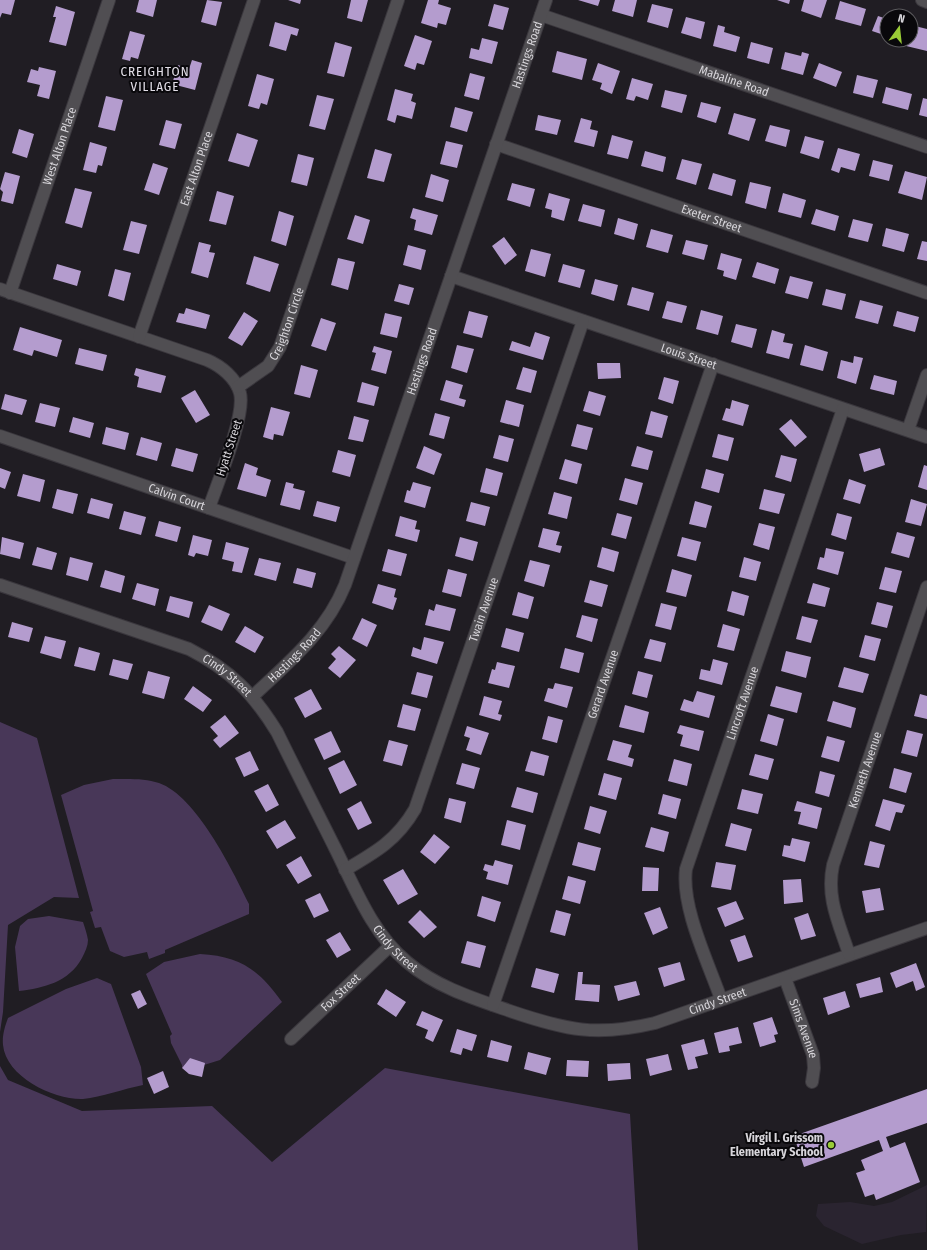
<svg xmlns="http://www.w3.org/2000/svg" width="927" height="1250" font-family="'Fira Sans Condensed',sans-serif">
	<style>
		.built { fill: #2a2430 }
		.green { fill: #483758 }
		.building { fill: #b49cce }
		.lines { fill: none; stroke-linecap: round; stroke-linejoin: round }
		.minor-casing { stroke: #3a373d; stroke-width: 14 }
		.minor { stroke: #504e52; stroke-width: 12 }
		.poi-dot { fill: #99cb36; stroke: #09080b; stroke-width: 1.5 }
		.labels { text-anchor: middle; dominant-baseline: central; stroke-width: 4; stroke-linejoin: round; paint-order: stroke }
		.street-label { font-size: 12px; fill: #d7d5da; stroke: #09080b }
		.poi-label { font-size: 12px; font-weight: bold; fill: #d7d5da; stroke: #09080b; text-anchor: end }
		.neighbourhood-label { font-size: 13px; letter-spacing: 1px; fill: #e3dfe8; stroke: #09080b }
	</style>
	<rect width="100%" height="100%" fill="#201d23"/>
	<path class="built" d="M927 1185 926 1232 901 1235 862 1244 824 1226 816 1216 818 1204 850 1202 874 1206 892 1202Z"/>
	<path class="green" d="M0 722 37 738 79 898 54 897 8 925 3 1012 0 1032Z
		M113 779C128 779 145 778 159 783 196 796 232 869 249 904V914L165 950V953L149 959 147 952 124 957 110 951 101 927 95 928 90 912 93 911 61 795 84 785Z
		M49 916 83 922C85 928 87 934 88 940 88 946 85 952 82 958 69 982 44 988 19 991L15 947 20 926 28 919Z
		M200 954C240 956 259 970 282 1002L220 1060 204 1065 190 1058 182 1068V1065L171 1043 170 1036 172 1034 146 974 164 962Z
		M97 978 111 984 141 1067 143 1085C123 1089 102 1097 83 1099 54 1100 6 1077 3 1045 2 1036 5 1026 8 1018L66 989Z
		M0 1066 8 1080 82 1111 212 1106 272 1162 385 1068 630 1114 638 1250H0Z"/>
	<path class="building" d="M0 0H15L11 15 2 13 0 18Z
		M139 0H157L153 17 136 12Z
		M207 0 222 2 216 26 201 22Z
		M288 0H301L300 4Z
		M351 0H368L362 22 347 18Z
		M428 0H439L438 4 451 8 446 25 438 23 437 28 421 23Z
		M578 0H600L598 6Z
		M615 0H637L633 17 612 11Z
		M777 0H790L789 4Z
		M804 0H827L821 18 801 11Z
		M840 1 866 9 861 26 835 19Z
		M494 4 509 8 503 30 488 26Z
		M652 4 673 9 668 28 647 22Z
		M56 6 75 12 66 46 49 42 56 17H53Z
		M878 16 887 19V36L872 31Z
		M686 17 705 22 701 39 681 33Z
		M275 22 299 29 297 36 291 34 286 51 269 46Z
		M718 25 725 27 724 32 740 37 736 52 713 46Z
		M911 25 927 29V51L902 45 903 40H911Z
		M130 31 145 35 138 59 131 57 130 61 122 59Z
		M415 35 432 41 424 65 417 63 415 70 404 66Z
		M482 38 498 42 492 64 469 58 471 48 479 50Z
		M335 42 352 47 344 77 327 73Z
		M751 42 773 48 769 64 747 58Z
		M557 51 587 59 582 80 552 72Z
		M785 52 801 56 802 52 809 54 803 75 781 69Z
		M192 60 202 63 195 90 172 84 178 65 189 69Z
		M598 63 620 71 612 94 600 89 602 83 592 80Z
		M819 63 842 72 836 87 813 78Z
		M39 67 56 71 49 99 37 96 40 85 27 82 31 69 38 71Z
		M470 73 485 77 479 100 464 96Z
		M257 74 274 79 267 105 261 103 259 109 248 106Z
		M857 75 878 80 873 98 853 93Z
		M632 78 653 84 648 100 636 96 634 101 626 99Z
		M886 87 912 94 908 110 882 103Z
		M395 89 413 94 411 101 416 103 412 119 397 115 395 123 387 120Z
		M665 90 687 95 682 113 661 107Z
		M317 95 334 99 325 130 309 126Z
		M106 96 123 100 115 131 98 127Z
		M923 98 927 99V117L919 115Z
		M701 102 721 107 716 123 697 117Z
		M455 107 473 112 467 132 450 127Z
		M734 113 756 119 749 141 728 134Z
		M538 115 561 120 557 135 535 130Z
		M581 118 592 121 590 129 598 131 594 147 574 142Z
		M166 120 182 124 175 149 159 145Z
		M770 125 790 130 786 147 765 141Z
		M19 129 34 134 27 158 12 153Z
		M237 133 258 140 249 167 228 161Z
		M612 135 633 141 628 159 607 154Z
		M805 136 824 141 819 159 800 153Z
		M446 141 463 145 457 168 440 164Z
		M90 142 107 147 102 166 98 165 96 173 83 170Z
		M838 148 860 154 855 171 841 167 839 173 831 170Z
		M375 149 392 154 384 182 367 178Z
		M645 151 666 157 663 172 641 166Z
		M298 154 314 158 307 186 291 182Z
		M682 159 702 164 696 185 676 179Z
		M873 160 893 165 889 181 869 176Z
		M153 163 168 168 159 195 144 190Z
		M905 171 927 177 922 200 898 193Z
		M5 172 20 176 13 204 1 201 3 192 0 189Z
		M713 173 736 180 732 196 708 189Z
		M431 174 449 180 443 202 425 197Z
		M750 182 771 187 766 209 745 203Z
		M512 183 535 189 530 207 507 200Z
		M75 188 92 192 82 228 65 223Z
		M217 191 234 196 226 225 209 221Z
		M549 193 570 199 564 221 551 217 552 210 545 208Z
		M783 193 806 200 801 218 778 212Z
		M583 204 605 210 601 227 578 221Z
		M413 208 438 215 432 235 414 230 416 220 410 218Z
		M816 209 839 216 835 231 811 224Z
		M279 211 294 216 286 246 271 241Z
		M355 215 370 220 363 244 347 239Z
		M618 218 638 224 634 240 614 234Z
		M853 219 873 224 868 242 848 237Z
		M131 221 147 225 139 254 123 250Z
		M886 228 909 234 904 252 882 246Z
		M651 229 673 235 668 253 646 247Z
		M504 237 517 255 505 265 492 246Z
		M686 240 708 245 704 260 682 254Z
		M922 241 927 242V261L917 259Z
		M199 242 211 245 209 252 215 253 208 278 191 273Z
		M408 245 426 250 421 270 403 265Z
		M531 249 551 254 545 277 525 271Z
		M721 253 742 259 736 280 723 276 724 271 717 269Z
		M254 256 279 264 270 292 246 284Z
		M338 258 355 262 348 290 331 285Z
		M757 262 779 269 775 284 752 277Z
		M57 264 81 271 77 286 53 279Z
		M563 264 585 270 580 288 558 282Z
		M115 269 131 273 124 301 108 296Z
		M790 276 813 282 808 299 785 293Z
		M595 279 618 285 614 301 591 294Z
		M399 284 414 288 409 305 394 301Z
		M632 287 654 293 649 311 627 305Z
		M826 289 846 294 842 310 822 305Z
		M860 300 883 306 878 324 855 318Z
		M667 301 687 306 682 323 662 318Z
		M186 308 210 315 206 329 176 322 179 313 184 314Z
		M701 310 723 316 718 335 696 329Z
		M469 311 488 316 482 338 463 333Z
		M897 311 919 317 915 332 893 326Z
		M244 312 258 321 242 346 228 338Z
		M385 313 402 317 397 338 380 334Z
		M321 318 336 323 326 351 311 346Z
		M736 324 757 329 752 348 731 342Z
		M20 327 62 340 57 357 34 350 32 356 13 350Z
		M772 330 785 334 783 342 793 344 789 359 766 353Z
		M535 332 550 337 543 360 509 350 512 341 530 347Z
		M457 345 474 349 467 373 451 368Z
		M805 345 828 352 823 371 800 365Z
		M374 346 392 351 386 374 371 370 376 353 372 352Z
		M79 348 107 355 103 371 75 364Z
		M854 356 863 358 856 384 837 378 841 360 853 363Z
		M597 363H620L621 378 598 379Z
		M301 365 318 370 310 398 294 394Z
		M523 367 537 371 531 393 516 389Z
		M136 368 166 376 161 393 137 387 139 377 134 375Z
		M874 375 897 381 894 395 870 389Z
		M664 377 679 381 673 404 658 399Z
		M446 380 463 385 459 398 466 400 464 407 440 400Z
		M362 382 379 387 374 406 357 402Z
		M195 390 210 415 196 423 181 398Z
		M589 391 606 396 600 416 583 411Z
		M5 394 27 400 22 415 1 409Z
		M506 400 524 405 519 427 500 422Z
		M732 400 749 405 743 426 722 420 726 408 730 409Z
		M40 403 60 408 55 427 35 422Z
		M271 407 290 412 283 436 274 434 273 440 263 437Z
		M651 411 668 416 662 438 645 434Z
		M435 413 450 417 444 439 429 435Z
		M354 416 369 420 363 442 348 439Z
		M73 417 94 423 90 438 69 432Z
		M791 419 807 437 795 447 779 429Z
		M577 424 593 428 587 450 571 446Z
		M106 427 129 433 125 450 102 444Z
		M718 434 734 438 728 461 712 457Z
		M499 435 514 439 508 462 493 458Z
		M141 437 162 443 157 461 136 455Z
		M424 446 442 454 434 475 416 468Z
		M637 446 653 451 648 470 631 466Z
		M176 448 198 454 193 472 171 466Z
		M880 448 885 465 864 472 859 454Z
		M338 450 356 455 350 477 332 472Z
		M781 455 797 459 791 482 775 477Z
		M565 459 582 464 577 484 559 479Z
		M245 463 258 468 256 475 271 480 266 497 237 489Z
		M924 465 927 466V490L918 487Z
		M0 468 11 472 5 489 0 487Z
		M486 468 503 473 497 496 480 492Z
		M706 469 724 474 719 493 701 488Z
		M23 474 45 480 40 502 17 496Z
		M625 478 643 483 637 505 619 500Z
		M849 479 866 485 860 504 843 499Z
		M286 482 294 484 293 488 305 491 300 510 280 505Z
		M413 482 431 487 425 508 404 502 407 490 410 491Z
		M57 489 78 494 73 514 52 508Z
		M764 489 785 494 779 514 759 509Z
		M554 492 572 497 567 519 548 514Z
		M91 498 113 504 109 519 87 513Z
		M911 499 927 504 921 526 905 522Z
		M317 501 340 507 336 522 313 516Z
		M695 501 712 506 706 528 689 524Z
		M471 502 490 507 485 526 466 521Z
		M124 511 146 517 141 535 119 529Z
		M617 513 632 517 626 539 611 535Z
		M837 513 852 517 846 540 831 535Z
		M400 516 417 521 415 529 420 530 417 542 395 536Z
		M159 521 181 527 177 542 155 536Z
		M759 523 775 527 769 550 753 545Z
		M543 528 560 532 556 545 562 546 560 553 538 547Z
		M897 532 915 537 909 558 891 553Z
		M193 535 212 540 208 556 196 553 194 557 188 555Z
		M2 537 24 543 20 559 0 554Z
		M460 537 478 542 473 561 455 556Z
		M682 537 701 542 696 561 677 556Z
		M226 542 249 548 242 573 232 571 234 562 222 559Z
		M37 547 57 553 52 570 32 565Z
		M602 547 619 552 614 572 597 567Z
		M826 548 844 552 838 575 817 569 820 557 824 558Z
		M388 549 407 554 401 576 382 571Z
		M70 557 93 563 88 581 66 575Z
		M744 557 761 562 756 581 739 577Z
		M259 558 281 563 276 581 254 575Z
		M530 560 550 565 544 587 524 581Z
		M885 567 902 571 896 593 879 589Z
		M297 568 316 573 312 588 293 583Z
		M448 569 467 574 461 597 442 592Z
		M672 569 692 575 686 597 666 592Z
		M105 570 125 576 121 593 100 587Z
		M590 580 608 585 602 607 584 602Z
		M137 583 159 589 155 606 132 599Z
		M813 583 830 588 825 607 807 603Z
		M378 584 396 589 394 597 397 598 393 610 372 603Z
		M732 591 749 596 744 616 727 611Z
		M518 592 534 597 528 619 512 615Z
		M170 596 193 602 189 618 166 611Z
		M877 602 893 606 887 628 871 624Z
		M661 603 677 607 671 630 655 626Z
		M436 604 456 609 450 631 425 625 429 609 434 611Z
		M209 605 230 614 222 631 201 622Z
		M582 615 598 619 592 642 576 637Z
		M802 616 818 620 811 643 796 639Z
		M362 618 377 625 367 647 352 639Z
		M12 622 33 628 29 642 8 637Z
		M723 624 740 629 734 651 717 647Z
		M245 626 264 637 255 653 235 642Z
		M506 628 524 633 519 652 501 647Z
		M865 635 881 639 875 661 859 657Z
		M45 636 66 641 61 659 40 653Z
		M424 637 444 642 437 664 411 656 413 647 421 650Z
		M650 639 666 643 661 662 644 658Z
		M339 646 356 660 340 678 328 668 336 659 331 654Z
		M79 647 100 653 95 671 74 666Z
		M565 648 584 653 579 673 560 668Z
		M786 651 811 657 806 678 781 671Z
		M113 659 133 664 128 680 109 675Z
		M713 659 728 663 722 685 699 679 701 669 710 671Z
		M497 662 515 666 509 688 488 683 492 669 495 670Z
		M844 667 869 674 863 693 838 687Z
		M148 671 170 677 164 699 142 693Z
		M638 671 653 675 647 698 632 694Z
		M417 672 433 676 427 698 411 694Z
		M555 683 573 687 567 708 544 701 548 688 553 689Z
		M193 686 212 700 203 712 184 699Z
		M776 686 802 693 797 713 770 706Z
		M311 689 322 709 305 718 294 698Z
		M697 691 715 696 709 718 680 710 684 699 693 702Z
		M920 694 927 696V719L914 716Z
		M484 696 502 701 498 714 502 715 500 721 479 715Z
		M833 701 856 708 851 728 827 721Z
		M403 704 421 709 415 731 397 727Z
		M625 705 649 712 644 733 619 727Z
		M768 714 784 719 777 746 760 741Z
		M225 715 239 733 220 748 213 740 218 736 210 727Z
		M548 716 563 720 557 743 542 739Z
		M680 725 704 731 699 751 680 746 683 735 677 733Z
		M467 726 489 733 481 755 466 750 470 738 464 736Z
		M907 730 923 734 917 757 901 753Z
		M331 731 341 752 324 760 314 739Z
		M827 736 845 741 839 762 821 757Z
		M389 740 408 745 402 766 383 761Z
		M613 740 632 745 628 757 634 759 632 767 607 760Z
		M250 751 259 770 244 777 235 758Z
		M531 751 549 756 544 776 525 771Z
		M755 754 774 759 768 780 749 775Z
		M674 759 692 764 687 786 668 781Z
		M344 760 357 785 340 794 328 768Z
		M462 763 480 768 474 789 456 784Z
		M894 768 912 773 906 793 889 788Z
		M820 771 835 775 829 797 815 793Z
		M604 773 622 778 616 800 598 795Z
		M268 784 279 805 266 812 254 791Z
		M517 787 538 793 533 813 511 807Z
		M742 789 763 794 758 814 737 809Z
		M663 794 681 799 676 819 658 814Z
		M449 798 466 802 461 823 444 818Z
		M883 799 905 805 902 813 896 812 890 831 875 826Z
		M361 801 372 823 358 830 347 809Z
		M797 801 822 808 817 829 798 824 801 812 794 811Z
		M590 806 607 811 600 834 584 829Z
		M285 820 296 838 277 849 266 831Z
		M507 820 526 825 520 850 501 845Z
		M731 823 752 829 746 851 725 846Z
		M651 827 669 832 664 852 645 847Z
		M434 834 450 847 435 864 420 852Z
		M792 838 810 842 805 862 782 856 784 845 790 846Z
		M870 841 885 845 879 868 864 865Z
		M578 842 601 848 595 871 572 865Z
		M301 856 312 876 298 884 286 865Z
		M495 860 513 865 508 885 486 879 488 872 483 870 485 864 493 866Z
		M716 862 736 865 731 890 711 887Z
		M643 867 659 868 658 891H642Z
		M403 869 418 894 398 905 383 880Z
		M568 876 586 881 580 904 562 899Z
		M801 879 803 902 784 904 783 880Z
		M880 888 884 910 866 913 862 891Z
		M320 893 329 911 314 918 305 900Z
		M482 896 501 902 495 922 477 916Z
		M736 901 744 919 725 927 717 908Z
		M660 907 668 928 653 935 644 913Z
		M420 910 437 927 424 938 408 922Z
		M556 910 571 914 565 936 550 932Z
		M808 913 816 936 801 940 794 918Z
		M340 932 351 950 337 958 326 940Z
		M745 935 753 957 738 962 730 940Z
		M467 941 486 946 480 968 461 963Z
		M680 962 685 980 664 987 658 968Z
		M916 963 925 987 916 991 913 981 896 988 890 973Z
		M536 968 559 974 554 993 531 987Z
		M578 972H583L582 984 600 985 599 1002 575 1000Z
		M880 977 883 992 860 998 856 984Z
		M636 981 640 995 618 1001 614 986Z
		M386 989 406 1002 396 1017 377 1004Z
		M140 990 147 1004 138 1009 131 994Z
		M845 991 850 1007 828 1015 823 998Z
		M422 1011 443 1020 433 1042 425 1038 428 1030 416 1025Z
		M772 1017 778 1034 774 1035 776 1042 760 1047 753 1023Z
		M738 1027 742 1043 729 1046 730 1051 719 1053 714 1033Z
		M457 1029 477 1035 472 1051 463 1048 461 1055 450 1052Z
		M704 1039 708 1054 695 1057 698 1068 688 1070 681 1045Z
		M491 1040 512 1046 508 1062 487 1057Z
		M528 1052 551 1058 546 1075 524 1069Z
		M668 1054 672 1070 650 1076 646 1059Z
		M190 1058 205 1063 202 1077 189 1074 182 1068Z
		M567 1060 589 1061 588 1077 566 1076Z
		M630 1063 631 1079 608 1081 607 1064Z
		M163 1071 169 1087 154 1094 147 1078Z
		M927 1089V1123L886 1137 890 1148 905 1142 920 1182 876 1200 874 1194 865 1197 856 1173 865 1170 861 1160 883 1151 879 1140 804 1167 794 1136Z"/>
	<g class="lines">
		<defs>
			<g id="minor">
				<path d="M922 0 927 2"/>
				<path id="s1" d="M541 15 927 147"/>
				<path id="s2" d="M496 144 927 293"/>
				<path id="s3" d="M451 276 927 437"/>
				<path d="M0 289 207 360C221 366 236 378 240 393 246 415 217 484 209 508"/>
				<path id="s4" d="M10 293 109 0"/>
				<path id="s5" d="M139 337 254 0"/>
				<path id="s6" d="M238 387 268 366 280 347 398 0"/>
				<path d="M908 430 927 375"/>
				<path id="s7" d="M0 436 354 558"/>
				<path id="s8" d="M0 585 189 649C230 670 253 693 277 732 296 771 316 810 335 848 355 888 372 933 407 962 436 987 475 999 510 1011 566 1030 596 1037 655 1023L927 928"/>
				<path id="s9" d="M253 696C289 662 326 632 345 585L546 0"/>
				<path id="s10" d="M345 870C376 852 397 840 415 809L583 321"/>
				<path id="s11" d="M849 954C839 923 826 898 833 865L927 587"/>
				<path id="s12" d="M785 978 813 1055 814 1068 812 1082"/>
				<path id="s13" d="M721 999C708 962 681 907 686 869L843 409"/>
				<path id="s14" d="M493 1005 713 364"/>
				<path id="s15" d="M291 1039 390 946"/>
			</g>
		</defs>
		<use href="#minor" class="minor-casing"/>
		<use href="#minor" class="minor"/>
	</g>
	<circle class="poi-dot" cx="831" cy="1145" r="4"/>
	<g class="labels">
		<g class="street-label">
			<text stroke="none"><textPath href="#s9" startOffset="706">Hastings Road</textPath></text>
			<text stroke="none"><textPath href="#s1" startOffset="204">Mabaline Road</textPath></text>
			<text stroke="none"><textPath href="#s4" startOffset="155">West Alton Place</textPath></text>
			<text stroke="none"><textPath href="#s5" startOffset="178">East Alton Place</textPath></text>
			<text stroke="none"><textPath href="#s2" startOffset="228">Exeter Street</textPath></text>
			<text stroke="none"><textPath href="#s6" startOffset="83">Creighton Circle</textPath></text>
			<text stroke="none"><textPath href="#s3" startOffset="251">Louis Street</textPath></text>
			<text stroke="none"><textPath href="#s9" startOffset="382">Hastings Road</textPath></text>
			<text transform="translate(229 448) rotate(-72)">Hyatt Street</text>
			<text stroke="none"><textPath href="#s7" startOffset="187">Calvin Court</textPath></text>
			<text stroke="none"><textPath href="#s10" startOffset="305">Twain Avenue</textPath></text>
			<text stroke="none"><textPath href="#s9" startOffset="58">Hastings Road</textPath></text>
			<text stroke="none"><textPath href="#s8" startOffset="246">Cindy Street</textPath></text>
			<text stroke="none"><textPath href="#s14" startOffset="339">Gerard Avenue</textPath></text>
			<text stroke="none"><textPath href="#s13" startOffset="311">Lincroft Avenue</textPath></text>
			<text stroke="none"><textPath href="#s11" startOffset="192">Kenneth Avenue</textPath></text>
			<text stroke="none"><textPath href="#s8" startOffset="570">Cindy Street</textPath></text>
			<text stroke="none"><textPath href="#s15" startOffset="68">Fox Street</textPath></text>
			<text stroke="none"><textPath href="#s8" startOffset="917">Cindy Street</textPath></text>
			<text stroke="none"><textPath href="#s12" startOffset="54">Sims Avenue</textPath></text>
		</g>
		<g class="poi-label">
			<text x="823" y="1138">Virgil I. Grissom<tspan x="823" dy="14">Elementary School</tspan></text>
		</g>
		<g class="neighbourhood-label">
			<text x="155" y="71">CREIGHTON<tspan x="155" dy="15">VILLAGE</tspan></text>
		</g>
	</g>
	<g transform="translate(899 28) rotate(15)"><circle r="19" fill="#09080b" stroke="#5b5a5e"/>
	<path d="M0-3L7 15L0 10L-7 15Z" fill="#99cb36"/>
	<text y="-6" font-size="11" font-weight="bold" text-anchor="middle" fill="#d7d5da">N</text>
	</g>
</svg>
